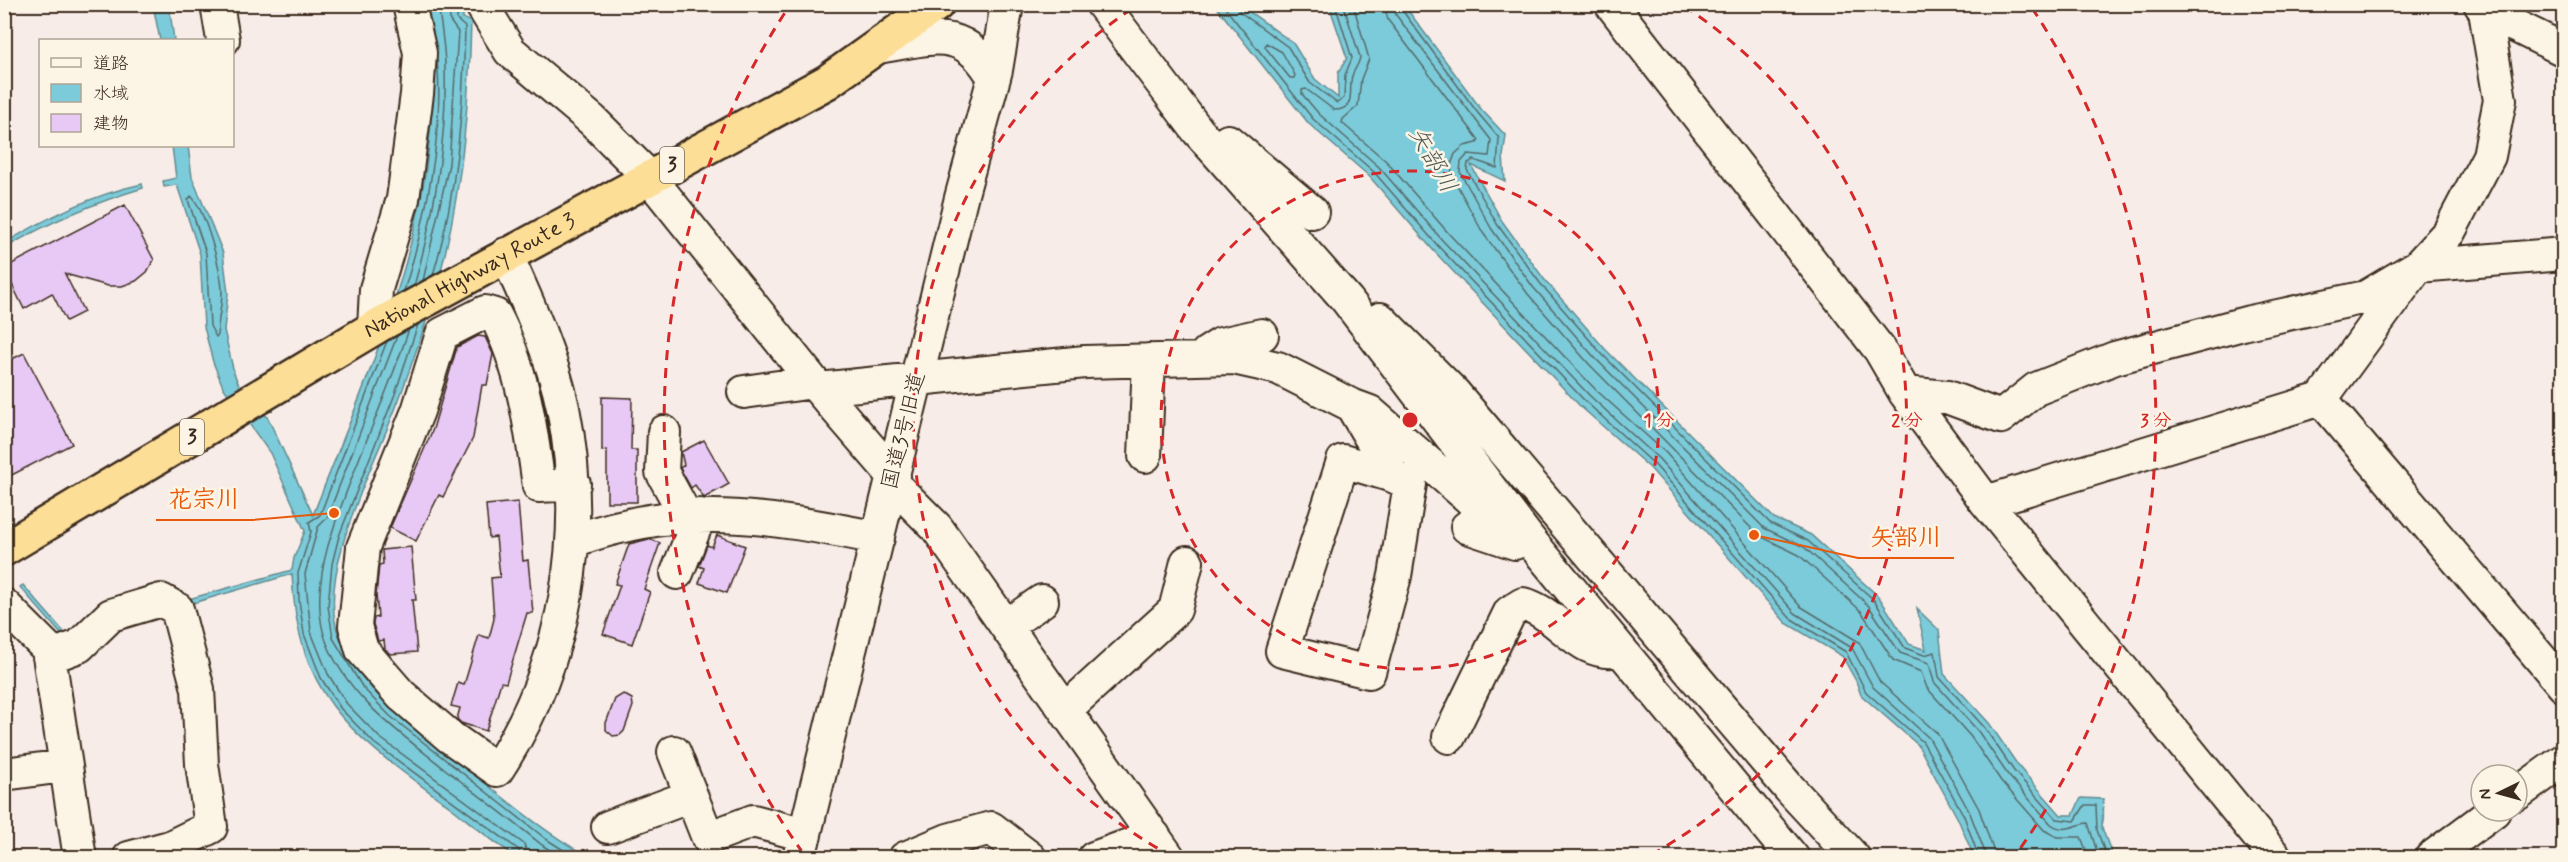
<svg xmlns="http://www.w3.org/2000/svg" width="2568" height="862" font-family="Mynerve,'Klee One',sans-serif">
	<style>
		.water { fill: #7ccbda; stroke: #628b8f; stroke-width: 1.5 }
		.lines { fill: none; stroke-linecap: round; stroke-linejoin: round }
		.shore { stroke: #556a69; stroke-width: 1.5 }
		.building { fill: #e8c9f6; stroke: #3b2a1e; stroke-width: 1.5 }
		.minor-casing { stroke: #3b2a1e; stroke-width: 36 }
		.highway-casing { stroke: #3b2a1e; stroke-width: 38 }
		.minor { stroke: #fcf5e5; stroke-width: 32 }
		.highway { stroke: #fcde96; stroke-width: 33 }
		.ring { fill: none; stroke: #d62828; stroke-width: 3; stroke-dasharray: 10 8 }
		.labels { text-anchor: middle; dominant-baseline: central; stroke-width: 5; stroke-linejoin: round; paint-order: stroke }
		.shield { fill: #fcf5e5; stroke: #75675a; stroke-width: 1.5 }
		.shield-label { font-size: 21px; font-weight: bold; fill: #3b2a1e }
		.street-label { font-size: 22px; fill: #3b2a1e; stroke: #fcf5e5 }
		.water-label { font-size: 24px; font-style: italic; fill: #4e5a56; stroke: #fcf5e5 }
		.centre { fill: #d62828; stroke: #fcf5e5; stroke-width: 3 }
		.ring-label { font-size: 18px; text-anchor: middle; font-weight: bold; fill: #d62828; stroke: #fcf5e5; stroke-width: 5; stroke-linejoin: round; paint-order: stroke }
		.leader { fill: none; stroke: #e8590c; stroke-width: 2 }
		.callout-dot { fill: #e8590c; stroke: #fcf5e5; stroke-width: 2 }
		.callout-label { font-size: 24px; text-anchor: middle; font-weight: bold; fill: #e8590c; stroke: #fcf5e5; stroke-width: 5; stroke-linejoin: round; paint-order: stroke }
	</style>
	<rect width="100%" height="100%" fill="#f8ece8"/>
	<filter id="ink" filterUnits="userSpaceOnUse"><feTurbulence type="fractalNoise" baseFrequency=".0167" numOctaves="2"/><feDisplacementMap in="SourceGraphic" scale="12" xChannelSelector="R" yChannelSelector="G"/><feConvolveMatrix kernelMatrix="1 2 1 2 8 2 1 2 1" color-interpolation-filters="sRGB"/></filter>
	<g filter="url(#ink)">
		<path class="water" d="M153 5H169L174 40H160Z
			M425 5H463V18L471 22C469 101 463 177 445 254 434 302 417 349 401 394 379 457 314 572 339 636 363 698 425 735 474 774 511 804 547 834 589 857 569 857 539 862 520 857 506 854 467 820 454 810 359 739 297 704 292 574L186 605 185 600 292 570 294 558 305 531 270 453 223 387 213 362 204 327 200 254 177 185 164 187 163 181 176 178 172 146H188L192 177 223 253 228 293 224 330 234 373 239 385 268 418 313 515C369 372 437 226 432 68 431 47 427 25 425 5Z
			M1215 5H1240L1293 43 1315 79 1338 98V73L1347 58 1329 5H1404L1481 109 1506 136 1503 156 1505 181 1471 165 1502 221 1544 279 1605 349 1774 518 1811 535 1879 597 1909 644 1926 650 1917 609 1939 630 1944 674 1989 723 2019 767 2061 815H2073L2081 798 2103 799 2102 828 2113 857H1974L1958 819 1918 745 1861 695 1856 681 1842 656 1786 623 1650 468 1580 406 1433 250 1369 176 1309 124Z
			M142 184 143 188C93 203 49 222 5 248V243C48 217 92 195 142 184Z
			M23 585 70 639 67 641 20 587Z"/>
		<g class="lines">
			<path class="shore" d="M1222 4 1313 119 1374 172 1438 246 1585 401 1654 464 1790 618 1846 652 1866 692 1923 742 1964 816 1979 858
				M1237 4 1240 12 1288 47 1310 83 1337 103 1344 98 1345 75 1352 58 1335 4
				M1343 4 1360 57C1359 65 1354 69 1352 76 1348 90 1357 110 1334 110L1306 89 1302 90V94L1319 114 1379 167 1443 241 1590 396 1659 459 1795 613 1852 648 1873 687 1929 738 1970 813 1987 858
				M1353 4 1369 59 1361 79 1358 106 1343 119 1342 123 1386 161 1450 235 1596 390 1666 453 1800 606 1859 642 1880 682 1937 733 1979 809 1996 858
				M1384 4 1388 20 1479 140 1477 143 1464 146 1455 154 1451 165 1452 176 1483 233 1528 294 1589 364 1758 535 1799 555 1861 611 1893 660 1921 672 1927 688 1971 737 2001 781 2044 830 2057 837H2081L2089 858
				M1393 4 1396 15 1491 140 1489 156 1468 154 1461 162 1460 172 1491 228 1533 287 1595 358 1764 528 1804 547 1868 605 1900 653 1929 663 1934 682 1978 731 2008 775 2051 824C2065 834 2075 824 2088 823L2099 858
				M1400 4 1402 10 1477 112 1499 138 1497 168 1474 160 1468 163 1467 170 1497 224 1540 283 1601 353 1770 523 1808 541 1874 600 1905 648 1924 655 1935 652 1939 677 1984 727 2014 771 2057 819 2075 821 2085 805H2096L2097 830 2107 858
				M1266 43 1282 52 1295 75 1294 78H1290L1265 47Z
				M191 196C205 209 222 272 222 293 222 307 217 321 218 335L216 337 210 326 206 253 188 200Z
				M433 275C457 195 463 111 465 27L457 20V4
				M423 281 449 164 458 32 450 21 449 4
				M414 286C434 216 447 141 445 68 445 47 441 26 438 4
				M404 291C425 224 445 129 437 59
				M418 324 395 394 339 536 332 564 328 606 333 638 363 688 390 716 546 839 576 858
				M409 329C386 399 354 464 332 533 321 565 314 609 326 641 348 698 400 733 445 769 477 794 510 819 542 845L562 858
				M397 336 327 518 318 527 305 574 311 632 328 674 347 704 379 737 524 844 529 858
				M387 341 320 515 309 522 311 532 298 573 299 600 304 634 321 678 341 709 374 743 519 850 521 858"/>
		</g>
		<path class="building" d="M125 205 154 260 147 272 136 281 122 286H108L65 274 84 312 66 321 52 293 24 309 4 268Z
			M478 336 485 337 493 354 487 385H482L473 438 443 497 439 495 416 541 390 528 433 429 457 347Z
			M24 353 72 444 4 479V363Z
			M602 397 632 398 631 450H637V502H607V450L602 451Z
			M704 440 729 484 704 498 695 485 691 488 680 468 684 465 681 452Z
			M518 502 523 561 528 560 533 613H527L506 683 501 682 486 731 461 723 457 719 460 708 451 706 458 683 464 685 479 635 489 638 494 619 491 578 500 577 496 537 489 538 486 505Z
			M717 535 745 546 727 593 699 583 704 568 699 566 707 545 712 547Z
			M649 539 660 543 644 589 650 592 632 644 603 634 620 585 615 584 629 544Z
			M411 547 416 600H412L417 652 390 654 385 649 384 640 378 641 373 624 374 618 378 617 376 595 379 565 383 564 382 550Z
			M623 694 632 699 633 706 624 731 620 735 613 736 606 730V723L615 699Z"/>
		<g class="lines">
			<defs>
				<path id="minor" d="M217 4 223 40
					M481 4 510 51 592 120 649 177 819 389 894 476
					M1102 4 1198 131 1347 300 1528 538 1793 858
					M1611 4 1880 350 1905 393 1986 502 2276 858
					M2482 4 2485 11 2564 50
					M877 47C931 39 963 23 994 78
					M1228 141 1312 212
					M506 254C528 303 552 355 563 408 588 532 567 663 497 770L450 737 401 695 362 650 355 626 363 547 418 411 442 334 485 312 495 315C523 368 531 427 539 486L574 484
					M1380 319 1454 393 1789 788 1854 858
					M374 328 376 289 403 199 417 94 420 53 409 4
					M1207 353 1221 344 1262 335
					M819 389 1085 362 1233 358 1278 368 1351 405 1370 412 1477 505 1510 526
					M744 392 813 382
					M1905 393 1947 397 2001 417 2036 389 2115 358 2250 322 2366 297 2418 266 2564 254
					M2321 399 2564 686
					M1353 408 1393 476 1410 484 1395 576 1369 672 1282 651 1343 461 1393 476
					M664 432 662 472 686 516
					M1145 456 1149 360
					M892 483 937 528 1169 858
					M1986 502 2321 399 2418 266 2449 232 2489 156 2500 100 2485 11 2480 4
					M1467 527 1515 543
					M573 541C682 501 768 516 878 538
					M677 573 700 515
					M4 605 48 649 80 858
					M1006 626 1042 601
					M49 657 79 646 111 615 161 600 177 609 198 689 202 764 211 827 170 847 129 858
					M1065 710 1175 610 1187 562
					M1449 737 1510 612 1523 604C1558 612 1580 659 1619 650
					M674 752 708 838 753 821 805 835
					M4 774 64 766
					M2517 794 2564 760
					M608 827 691 796
					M799 858 961 198 996 70 1007 4
					M905 858 948 840 991 828 1030 858
					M1094 858 1154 836
					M2431 858 2494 811"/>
				<g id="highway">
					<path id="s1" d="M4 549 379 325 827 82 937 4"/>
				</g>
			</defs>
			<use href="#minor" class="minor-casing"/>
			<use href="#highway" class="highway-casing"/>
			<use href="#minor" class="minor"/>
			<use href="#highway" class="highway"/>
		</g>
	</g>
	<g class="ring">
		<circle cx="1410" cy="420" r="249"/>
		<path d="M1173 857A497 497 0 0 1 1136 6M1684 6A497 497 0 0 1 1647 857"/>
		<path d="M803 853A746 746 0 0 1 788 8M2032 8A746 746 0 0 1 2017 853"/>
	</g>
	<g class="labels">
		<g class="shield">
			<rect x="660" y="147" width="24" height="36" rx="4.5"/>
			<rect x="180" y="419" width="24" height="36" rx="4.5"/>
		</g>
		<g class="shield-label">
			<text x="672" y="165">3</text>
			<text x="192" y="437">3</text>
		</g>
		<g class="street-label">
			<text stroke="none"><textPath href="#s1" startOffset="540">National Highway Route 3</textPath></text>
			<text transform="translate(904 431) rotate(-76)">国道3号旧道</text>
		</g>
		<g class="water-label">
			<text transform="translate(1432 160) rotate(60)">矢部川</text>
		</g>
	</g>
	<circle cx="1410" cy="420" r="9" class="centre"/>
	<g class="ring-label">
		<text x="1659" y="426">1 分</text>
		<text x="1907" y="426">2 分</text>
		<text x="2156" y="426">3 分</text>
	</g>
	<path class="leader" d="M334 513L252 520H156M1754 535L1858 558H1954"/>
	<g class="callout-dot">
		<circle cx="334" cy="513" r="6"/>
		<circle cx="1754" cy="535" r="6"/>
	</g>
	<g class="callout-label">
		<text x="204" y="507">花宗川</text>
		<text x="1906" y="545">矢部川</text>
	</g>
	<rect width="2568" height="862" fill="none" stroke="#fcf5e5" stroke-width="24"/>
	<rect x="12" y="12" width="2544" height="838" fill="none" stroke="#3b2a1e" stroke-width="2" filter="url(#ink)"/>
	<rect x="39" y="39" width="195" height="108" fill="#fcf5e5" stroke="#afa495" stroke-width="1.5"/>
	<rect x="51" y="58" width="30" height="9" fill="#fcf5e5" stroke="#afa495" stroke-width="1.5"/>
	<text x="93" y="69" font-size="18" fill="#3b2a1e">道路</text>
	<rect x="51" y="84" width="30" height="18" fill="#7ccbda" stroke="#afa495" stroke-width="1.5"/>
	<text x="93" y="99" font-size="18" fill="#3b2a1e">水域</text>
	<rect x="51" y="114" width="30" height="18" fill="#e8c9f6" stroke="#afa495" stroke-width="1.5"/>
	<text x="93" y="129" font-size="18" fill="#3b2a1e">建物</text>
	<g transform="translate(2499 793) rotate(265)"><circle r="28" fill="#fcf5e5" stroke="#afa495" stroke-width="1.5"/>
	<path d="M0-4.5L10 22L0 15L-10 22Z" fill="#3b2a1e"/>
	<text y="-9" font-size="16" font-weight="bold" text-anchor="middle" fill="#3b2a1e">N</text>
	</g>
</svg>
